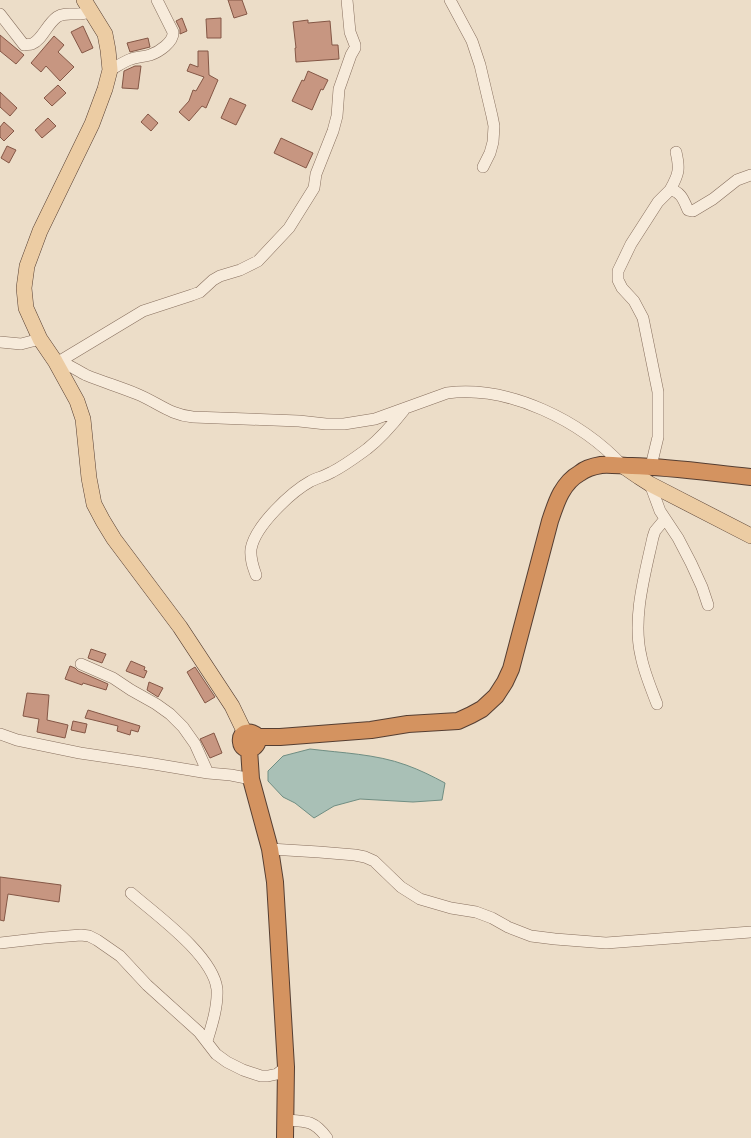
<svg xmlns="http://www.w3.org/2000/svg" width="751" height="1138" font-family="'Playfair Display',serif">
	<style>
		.water { fill: #a9c0b6; stroke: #708e83 }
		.building { fill: #c79681; stroke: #845746 }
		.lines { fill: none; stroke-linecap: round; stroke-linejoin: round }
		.minor-casing { stroke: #876f5e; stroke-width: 12 }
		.major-casing { stroke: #553e32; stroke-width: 16 }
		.highway-casing { stroke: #553e32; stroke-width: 18 }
		.minor { stroke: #f7ebdb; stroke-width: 11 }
		.major { stroke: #eccca3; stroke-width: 15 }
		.highway { stroke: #d49360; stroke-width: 16 }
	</style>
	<rect width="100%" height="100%" fill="#ecddc8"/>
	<path class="water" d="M310 749C342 753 376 754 406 765 420 770 432 776 445 783L442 800 413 802 360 799 334 806 314 818 295 803 283 797 268 781V771L283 756Z"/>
	<path class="building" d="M228 0H242L247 14 234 18Z
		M182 18 187 31 180 34V29L176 21Z
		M221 18V38H207L206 19Z
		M308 20V23L330 21 332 45H338L339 59 296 62 295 48H296L293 22Z
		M83 26 93 48 82 53 71 32Z
		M0 35 24 55 16 64 0 51Z
		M54 36 64 45 58 52 74 67 60 81 46 66 41 72 31 63Z
		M148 38 150 47 130 52 127 43Z
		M198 51H208L209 75 218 80 206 108 202 106 189 121 179 112 189 101 193 90 196 91 204 77 187 71 190 64 198 67Z
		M135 66H141L138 89 122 88 124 71Z
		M308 71 328 80 323 90 321 89 312 110 292 101 302 80 304 81Z
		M58 85 66 93 52 106 44 98Z
		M0 92 17 108 10 116 0 107Z
		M230 98 246 105 236 125 221 118Z
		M148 114 158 123 151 131 141 122Z
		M48 118 56 126 42 138 35 130Z
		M4 122 14 131 4 141 0 137V127Z
		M281 138 313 153 306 168 274 153Z
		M7 146 16 150 9 163 1 158Z
		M91 649 106 654 102 663 88 658Z
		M131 661 145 667 144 670 147 671 144 678 126 671Z
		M70 666 75 668 78 671 108 684 106 690 83 683 82 685 65 679Z
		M195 667 215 697 205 703 187 672Z
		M149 682 163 688 158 697 147 690Z
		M27 693 49 695 47 720 68 725 65 738 37 732 39 719 23 716Z
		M88 710 140 726 138 732 131 730 130 735 117 731 118 726 85 718Z
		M73 721 87 724 85 733 71 730Z
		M214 733 222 753 210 758 200 739Z
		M0 877 61 885 59 902 8 894 4 921 0 920Z"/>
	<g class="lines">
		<defs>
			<path id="minor" d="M450 0 472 41 480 65 492 116 494 126 493 142 490 153 483 167
				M0 14 24 45C27 44 29 45 32 44 42 40 47 24 57 17 67 10 80 18 91 11
				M110 70C116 67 123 62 131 59 137 57 143 57 150 55 159 52 174 42 173 32L157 0
				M670 190C679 174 680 169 676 152
				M0 342 21 344 40 339
				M55 361C66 362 76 370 86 375 103 382 120 387 137 394 157 402 170 415 193 417L299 421 326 424H344L375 419 447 393C510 385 581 421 623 466
				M60 361 143 311 192 295 200 292 213 280 220 276 240 270 258 261 289 228 314 188 316 174 333 131 337 116 339 89 351 55 355 48V45L350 32 347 0
				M651 466 658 437V392L643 318 634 301 622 288 618 280V271L631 244 658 202 670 190C681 191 684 201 688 210L693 211 713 199 737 180 751 175
				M650 484 660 511 678 538 691 563 702 587 708 605
				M256 575C253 567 250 559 251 549 255 526 291 492 311 481 317 478 325 476 332 472 344 466 356 457 367 449 381 438 393 424 404 410
				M81 664 113 678 131 690 156 704 170 714 183 727 195 744 208 773
				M657 704C651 688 644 672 641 656 632 618 645 574 653 537L655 531 665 519
				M0 734 17 740 80 753 154 764 208 773 231 775 251 779
				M270 849 319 852 355 855 365 857 374 861 401 887 420 899 451 908 476 912 492 918 508 927 531 936 555 939 606 943 751 932
				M131 893C155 914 213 955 217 989 218 1006 212 1025 207 1041
				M0 943 44 938 81 935 89 936 97 940 120 956 147 985 199 1032 216 1054 227 1062 243 1070 261 1076H268L277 1074 286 1067
				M285 1120C306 1121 314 1120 327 1138"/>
			<path id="major" d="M84 0 105 34 108 50 110 70 105 89 92 124 40 231 27 266 24 288 26 308 40 339 55 361 77 401 83 419 89 478 94 504 103 521 114 539 180 627 232 706 245 733
				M623 466 639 477 650 484 751 536"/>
			<path id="highway" d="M258 737C259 751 242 753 241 742 239 731 252 730 258 737H280L371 730 408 724 458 721 471 715 482 709 496 696 505 682 511 669 550 521C556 503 562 483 580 473 585 469 595 466 601 465 611 464 622 466 632 466 672 467 711 473 751 477
				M249 749 251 779 270 849 275 882 286 1067 285 1138"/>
		</defs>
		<use href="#minor" class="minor-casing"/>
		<use href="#major" class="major-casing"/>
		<use href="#highway" class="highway-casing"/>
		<use href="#minor" class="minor"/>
		<use href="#major" class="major"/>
		<use href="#highway" class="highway"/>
	</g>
</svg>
